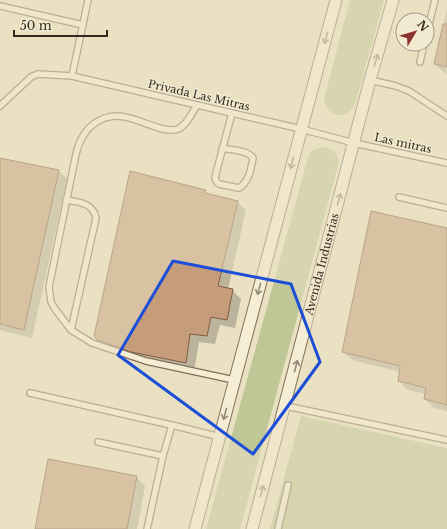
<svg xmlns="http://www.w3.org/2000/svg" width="447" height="529" font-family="'Libre Baskerville',serif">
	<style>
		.green { fill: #bfc797 }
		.shadow { fill: #0003 }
		.building { fill: #c59d7b; stroke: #7f5d43 }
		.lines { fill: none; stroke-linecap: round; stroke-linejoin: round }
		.lane-casing { stroke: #82715b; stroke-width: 8 }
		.street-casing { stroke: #82715b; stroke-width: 13 }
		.lane { stroke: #f5edd4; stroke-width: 5.5 }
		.street { stroke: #f5edd4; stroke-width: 11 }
		.oneway { stroke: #948b79 }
		.marked { fill: none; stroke: #1d4ed8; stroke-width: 3; stroke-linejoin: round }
		.labels { text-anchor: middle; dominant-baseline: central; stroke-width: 3; stroke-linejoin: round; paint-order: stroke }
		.street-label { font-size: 11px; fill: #33291e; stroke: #f2ead1 }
	</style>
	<rect width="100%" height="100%" fill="#eae0c2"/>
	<path class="green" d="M350 0H384L355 104C346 121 327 118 324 99Z
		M324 147C333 149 337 153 339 162L240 529H206L309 154 313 150Z
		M301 416 447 448V529H270Z"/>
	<path class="shadow" d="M447 9 446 66 447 75 435 64Z
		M0 159 59 171 67 179 32 338 0 330Z
		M205 191 209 195 237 202 246 210 228 289 232 290 241 299 235 328 220 325 215 344 199 342 194 371 107 349 98 340Z
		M447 229V411L434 408 425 399 426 394 407 390 399 381 400 372 352 360 344 352Z
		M136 477 145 486 137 529H36Z"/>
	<path class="building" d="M443 24H447V67L434 64Z
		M0 158 59 170 24 330 0 324Z
		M130 171 206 190 205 193 238 201 218 286 233 289 227 320 211 317 207 336 190 334 186 363 131 352 97 340 94 336Z
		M371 211 447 228V405L424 399 426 388 398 381 400 366 342 352Z
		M48 459 137 476 127 529H35Z"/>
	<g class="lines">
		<defs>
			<path id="lane" d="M0 6 83 25
				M427 32 435 0
				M420 62 424 44
				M72 76 88 0
				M370 80 396 86 409 91 447 116
				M197 105C192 113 187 125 178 129 173 131 168 130 163 129 139 123 119 107 95 123 85 130 79 141 76 154L49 287 51 302 55 309 71 330 92 343 146 361 234 380
				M0 106 31 77 38 74 72 76 301 129 354 143 447 163
				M222 148C232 150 247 150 253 158 251 169 249 182 239 188L219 184 216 181 215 177 232 113
				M399 197 447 208
				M66 200C79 202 93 203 96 218L71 330
				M30 393 180 427 220 437
				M286 406 447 440
				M98 442 163 456
				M147 529 163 456 172 425
				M278 529 288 485"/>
			<g id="street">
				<path d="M195 529 336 0"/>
				<path id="s1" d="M252 529 370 80 393 0"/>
			</g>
		</defs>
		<use href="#lane" class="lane-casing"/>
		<use href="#street" class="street-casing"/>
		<use href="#lane" class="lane"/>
		<use href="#street" class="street"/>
	</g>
	<defs><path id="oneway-shaft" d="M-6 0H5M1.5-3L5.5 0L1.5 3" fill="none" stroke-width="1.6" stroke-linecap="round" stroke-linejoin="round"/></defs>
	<g class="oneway">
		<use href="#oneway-shaft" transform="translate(326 38) rotate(105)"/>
		<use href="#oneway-shaft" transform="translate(376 60) rotate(-74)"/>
		<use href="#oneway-shaft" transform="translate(292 163) rotate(105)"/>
		<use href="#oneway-shaft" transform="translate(339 199) rotate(-75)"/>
		<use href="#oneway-shaft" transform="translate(259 289) rotate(105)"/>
		<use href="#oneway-shaft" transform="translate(296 366) rotate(-75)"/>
		<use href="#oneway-shaft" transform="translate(225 414) rotate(105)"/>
		<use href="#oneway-shaft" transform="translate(262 491) rotate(-75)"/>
	</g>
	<path d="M0 0H447V529H0ZM173 261 291 284 320 362 253 454 118 355Z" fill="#eae0c2" fill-opacity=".55" fill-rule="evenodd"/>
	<path class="marked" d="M173 261 291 284 320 362 253 454 118 355Z"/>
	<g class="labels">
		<g class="street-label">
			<text transform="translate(199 95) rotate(13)">Privada Las Mitras</text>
			<text transform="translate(403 143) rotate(12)">Las mitras</text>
			<text stroke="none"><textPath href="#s1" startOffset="274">Avenida Industrias</textPath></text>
		</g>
	</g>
	<g transform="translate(415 32) rotate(52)"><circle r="19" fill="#f2ead1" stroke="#a69d89"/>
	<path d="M0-3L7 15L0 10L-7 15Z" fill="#8c3330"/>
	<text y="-6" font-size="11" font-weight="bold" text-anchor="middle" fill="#33291e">N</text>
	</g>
	<path d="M14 30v6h93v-6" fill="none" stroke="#33291e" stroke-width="2"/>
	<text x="20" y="30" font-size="12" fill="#33291e" stroke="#f2ead1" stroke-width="3" paint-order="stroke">50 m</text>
</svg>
